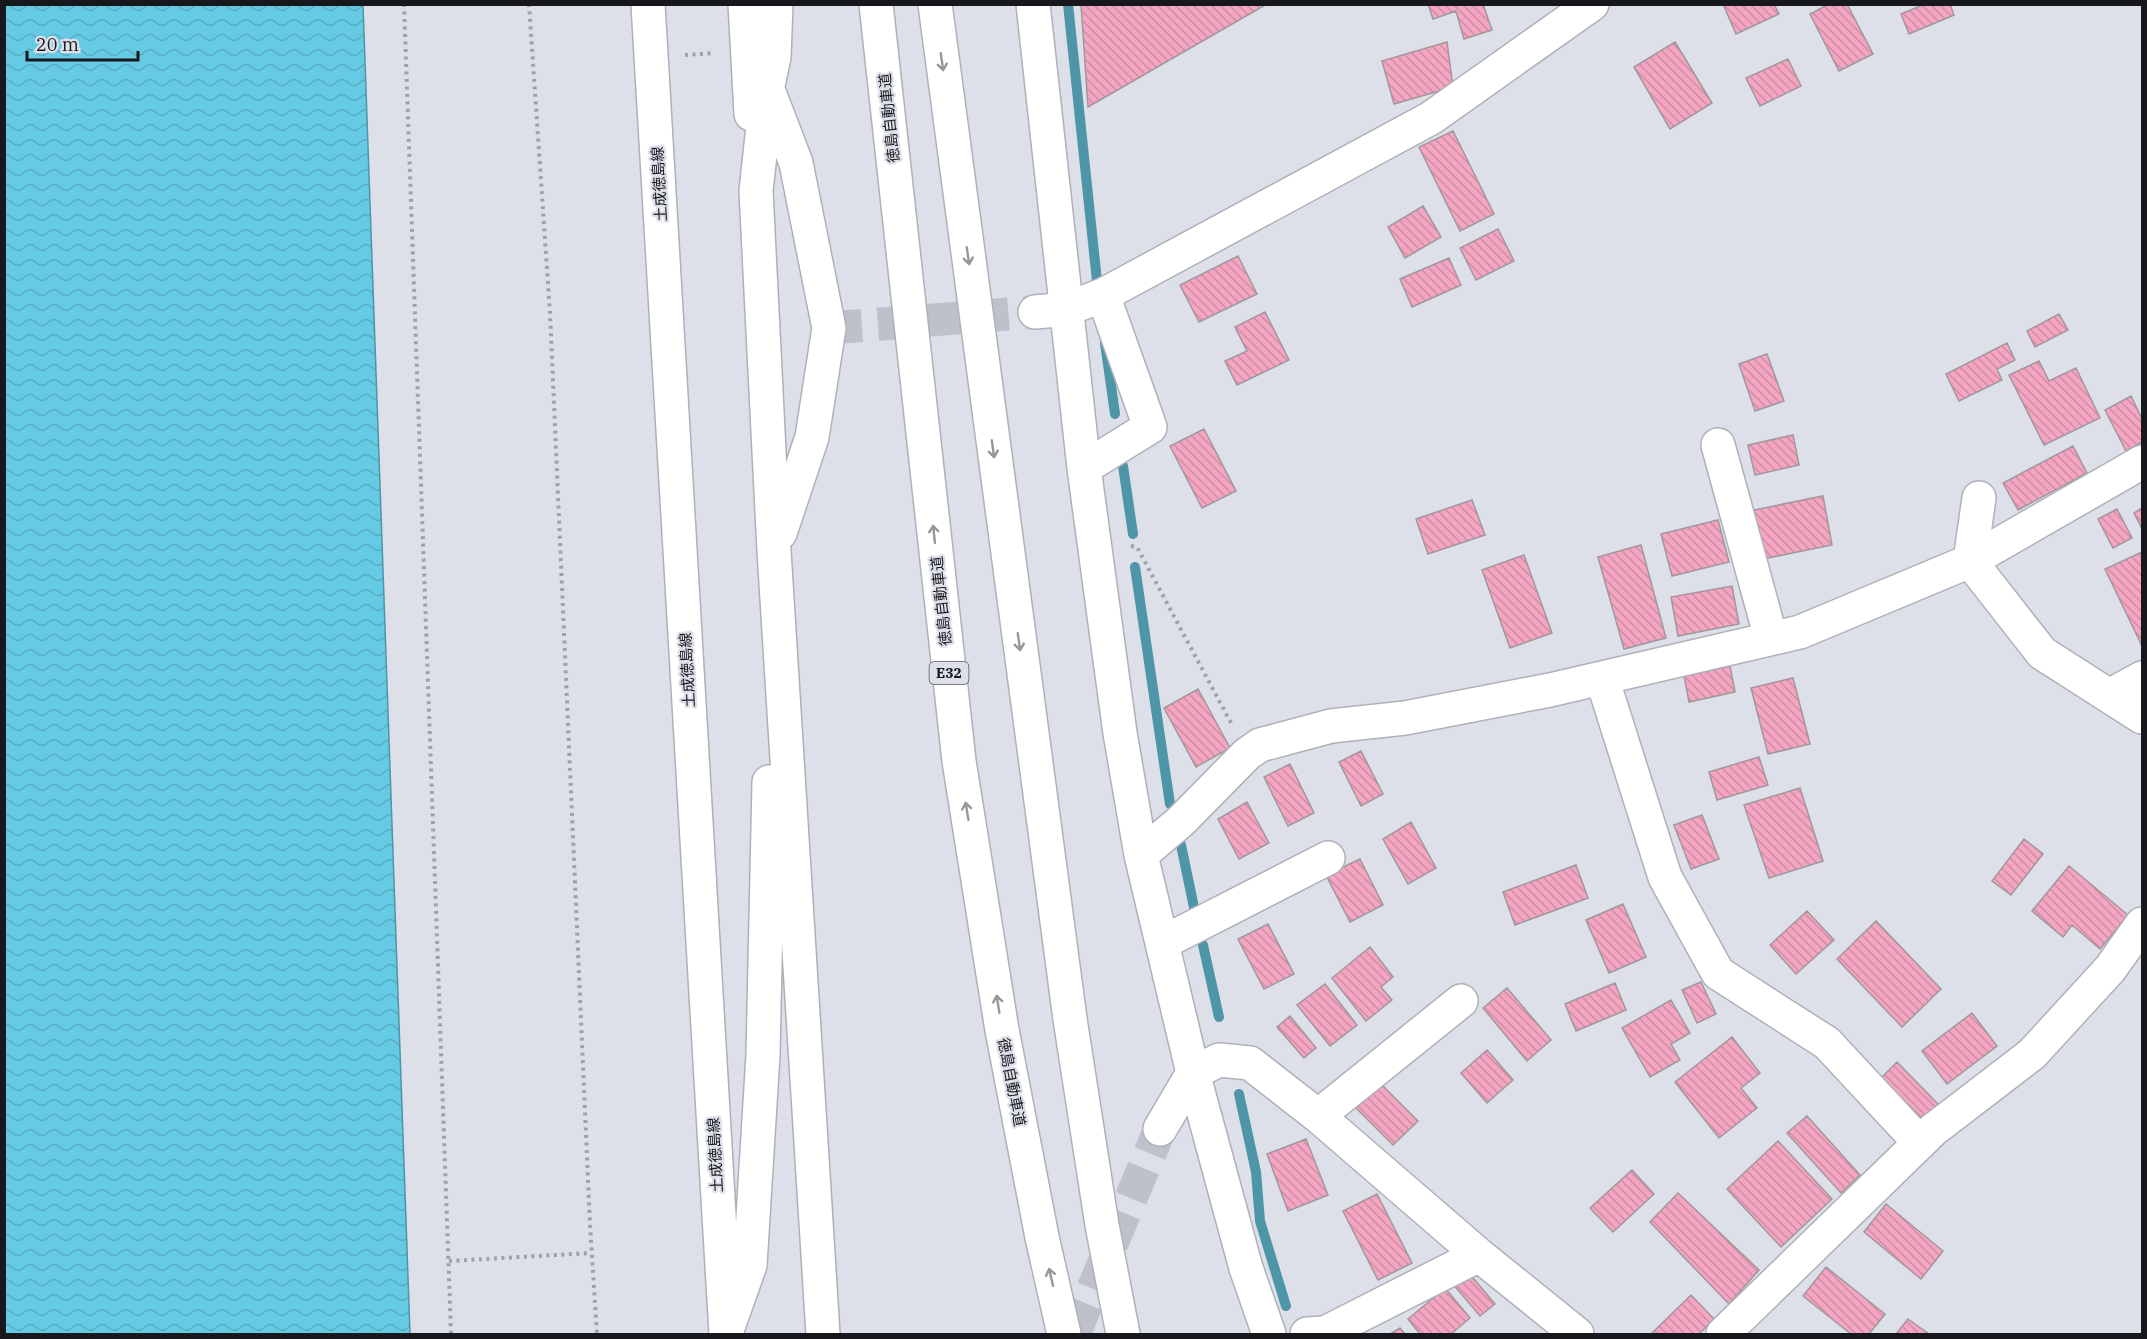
<svg xmlns="http://www.w3.org/2000/svg" width="2147" height="1339" font-family="'IBM Plex Serif','Noto Sans JP',serif">
	<style>
		.water { fill: url(#water-waves); stroke: #4e95a7; stroke-width: 1.5 }
		.lines { fill: none; stroke-linecap: round; stroke-linejoin: round }
		.stream { stroke: #4e95a7; stroke-width: 10 }
		.building { fill: url(#building-back-hatch); stroke: #a1979a; stroke-width: 1.5 }
		.minor-tunnel { stroke: #bfc1ca; stroke-width: 33; stroke-dasharray: 33 16; stroke-linecap: butt }
		.minor-casing { stroke: #aeb1b9; stroke-width: 36 }
		.major-casing { stroke: #aeb1b9; stroke-width: 36 }
		.highway-casing { stroke: #aeb1b9; stroke-width: 36 }
		.path { stroke: #9fa1a9; stroke-width: 4; stroke-dasharray: 3 4.5; stroke-linecap: butt }
		.minor { stroke: #fff; stroke-width: 33 }
		.major { stroke: #fff; stroke-width: 33 }
		.highway { stroke: #fff; stroke-width: 33 }
		.oneway { stroke: #979798 }
		.labels { text-anchor: middle; dominant-baseline: central; stroke-width: 4.5; stroke-linejoin: round; paint-order: stroke }
		.shield { fill: #dddfe9; stroke: #525459; stroke-width: 1.5 }
		.shield-label { font-size: 14px; font-weight: bold; fill: #17181b }
		.street-label { font-size: 15px; fill: #17181b; stroke: #dddfe9 }
	</style>
	<defs>
		<pattern id="water-waves" width="16" height="10" patternUnits="userSpaceOnUse" patternTransform="scale(1.5)"><rect width="16" height="10" fill="#65cae3"/><path d="M0 5q4-4 8 0t8 0" fill="none" stroke="#57adc2"/></pattern>
		<pattern id="building-back-hatch" width="6" height="6" patternUnits="userSpaceOnUse" patternTransform="scale(1.5)"><rect width="6" height="6" fill="#f4a5c2"/><path d="M-1 5l2 2M0 0l6 6M5-1l2 2" fill="none" stroke="#d08da6"/></pattern>
	</defs>
	<rect width="100%" height="100%" fill="#dddfe9"/>
	<path class="water" d="M5 4 363 5 410 1334H5Z"/>
	<g class="lines">
		<path class="stream" d="M1068 4 1097 281
			M1105 343 1115 414
			M1123 466 1133 534
			M1135 567 1170 804
			M1181 845 1196 917
			M1203 945 1219 1017
			M1239 1094 1256 1172 1260 1221 1286 1306"/>
	</g>
	<path class="building" d="M1081 4H1267L1088 107Z
		M1428 4H1483L1492 30 1464 39 1456 11 1433 19Z
		M1723 4H1774L1779 14 1736 34Z
		M1829 4H1847L1873 54 1839 71 1810 14Z
		M1925 4H1950L1954 15 1909 34 1901 14Z
		M1447 42 1453 87 1394 104 1382 61Z
		M1675 42 1712 103 1670 129 1634 67Z
		M1788 59 1801 86 1760 106 1746 78Z
		M1453 131 1494 214 1460 231 1419 147Z
		M1423 206 1441 237 1405 258 1388 227Z
		M1498 229 1514 261 1476 280 1460 248Z
		M1238 256 1257 294 1199 322 1180 285Z
		M1449 258 1461 285 1412 307 1400 279Z
		M1265 312 1289 360 1237 385 1225 361 1247 351 1235 327Z
		M2059 314 2068 330 2035 347 2027 331Z
		M2007 343 2015 360 1997 369 2002 380 1959 401 1946 374Z
		M1767 354 1784 401 1755 411 1739 364Z
		M2039 361 2049 381 2076 368 2100 418 2044 445 2009 375Z
		M2131 396 2142 419V442L2126 451 2105 410Z
		M1204 429 1236 491 1202 508 1170 446Z
		M1793 435 1799 465 1755 475 1748 445Z
		M2073 446 2087 473 2018 510 2003 483Z
		M1823 496 1832 545 1763 559 1754 510Z
		M1472 500 1485 535 1428 554 1416 519Z
		M2142 508V529L2134 513Z
		M2117 509 2132 538 2113 548 2098 519Z
		M1718 520 1729 562 1672 576 1661 534Z
		M1641 545 1666 638 1624 649 1598 557Z
		M2142 552V646L2105 569Z
		M1524 555 1552 633 1510 648 1482 570Z
		M1732 586 1739 624 1678 636 1671 597Z
		M1730 666 1735 692 1689 702 1684 676Z
		M1793 678 1810 744 1768 754 1751 688Z
		M1198 689 1230 748 1196 767 1164 708Z
		M1361 751 1383 794 1361 806 1339 762Z
		M1759 757 1768 785 1717 800 1709 772Z
		M1290 764 1314 813 1288 826 1264 777Z
		M1800 788 1823 861 1769 878 1744 805Z
		M1247 802 1269 843 1239 859 1218 819Z
		M1702 815 1719 859 1691 869 1674 825Z
		M1411 822 1436 868 1408 884 1383 839Z
		M2024 839 2043 854 2011 895 1992 881Z
		M1360 859 1383 905 1350 922 1326 875Z
		M1576 865 1588 898 1515 925 1503 892Z
		M2069 866 2128 915 2100 949 2072 925 2063 937 2032 911Z
		M1623 904 1646 957 1609 973 1586 920Z
		M1807 911 1834 940 1796 974 1770 945Z
		M1876 921 1941 989 1902 1027 1837 959Z
		M1268 924 1294 974 1264 989 1238 939Z
		M1370 947 1393 977 1381 987 1392 1000 1366 1021 1332 978Z
		M1701 982 1716 1014 1697 1023 1682 990Z
		M1615 983 1626 1010 1576 1031 1565 1004Z
		M1325 984 1357 1025 1330 1046 1297 1005Z
		M1507 988 1551 1040 1527 1061 1483 1008Z
		M1671 1000 1690 1033 1671 1044 1680 1060 1650 1077 1622 1028Z
		M1972 1013 1997 1046 1947 1084 1922 1051Z
		M1290 1016 1316 1048 1304 1058 1277 1027Z
		M1732 1037 1760 1073 1741 1088 1757 1108 1719 1138 1675 1082Z
		M1487 1050 1513 1080 1487 1103 1461 1073Z
		M1897 1062 1938 1104 1923 1119 1881 1078Z
		M1380 1083 1418 1121 1393 1145 1355 1107Z
		M1807 1116 1860 1175 1841 1193 1787 1133Z
		M1306 1139 1328 1195 1288 1211 1267 1154Z
		M1778 1141 1832 1199 1781 1247 1727 1189Z
		M1632 1170 1654 1194 1613 1232 1590 1208Z
		M1678 1193 1759 1270 1729 1304 1650 1222Z
		M1377 1194 1412 1263 1378 1280 1343 1211Z
		M1886 1204 1943 1251 1921 1279 1864 1232Z
		M1826 1267 1885 1314 1869 1334H1851L1803 1296Z
		M1468 1272 1495 1304 1480 1316 1453 1284Z
		M1445 1288 1470 1318 1451 1334H1420L1408 1319Z
		M1691 1295 1714 1319 1699 1334H1651Z
		M1908 1319 1929 1334H1896Z
		M1400 1328 1405 1334H1390Z"/>
	<g class="lines">
		<path class="minor-tunnel" d="M829 328 1035 312
			M1074 1334 1160 1129"/>
		<defs>
			<path id="minor" d="M745 4 751 114
				M776 4 774 57 767 90 756 191 774 551 823 1334
				M1033 4 1084 468 1120 733 1141 855 1193 1073 1246 1268 1269 1334
				M770 95 796 163 829 328 812 437 780 533
				M1035 312 1067 309 1103 295 1431 118 1592 4
				M1718 445 1771 638
				M1084 468 1150 427 1103 295
				M1979 498 1970 561 2042 653 2142 717
				M1602 678 1665 877 1718 973 1827 1043 1920 1143
				M2109 696 2142 678
				M1141 855 1181 821 1247 754 1260 745 1331 726 1405 718 1550 690 1800 632 1970 561 2142 462
				M1162 943 1328 858
				M1318 1116 1461 1001
				M1160 1129 1193 1073 1219 1060 1250 1063 1318 1116 1479 1255 1577 1334
				M726 1333 750 1265 763 1055 769 782
				M1307 1334 1325 1333 1479 1255
				M1723 1334 1933 1130 2032 1054 2110 969 2142 924"/>
			<path id="major" d="M648 4 726 1334"/>
			<path id="highway" d="M876 4 959 761 1002 1030 1042 1237 1064 1334
				M935 4 1070 1019 1102 1225 1123 1334"/>
		</defs>
		<use href="#minor" class="minor-casing"/>
		<use href="#major" class="major-casing"/>
		<use href="#highway" class="highway-casing"/>
		<path class="path" d="M404 4 451 1334
			M529 4 550 313 590 1225 597 1334
			M685 55 714 53
			M1131 546 1137 547 1231 723
			M449 1261 591 1253"/>
		<use href="#minor" class="minor"/>
		<use href="#major" class="major"/>
		<use href="#highway" class="highway"/>
	</g>
	<defs><path id="oneway-shaft" d="M-6 0H5M1.5-3L5.5 0L1.5 3" fill="none" stroke-width="1.6" stroke-linecap="round" stroke-linejoin="round" transform="scale(1.5)"/></defs>
	<g class="oneway">
		<use href="#oneway-shaft" transform="translate(942 62) rotate(82)"/>
		<use href="#oneway-shaft" transform="translate(968 256) rotate(82)"/>
		<use href="#oneway-shaft" transform="translate(993 449) rotate(82)"/>
		<use href="#oneway-shaft" transform="translate(934 534) rotate(-96)"/>
		<use href="#oneway-shaft" transform="translate(1019 642) rotate(82)"/>
		<use href="#oneway-shaft" transform="translate(967 811) rotate(-99)"/>
		<use href="#oneway-shaft" transform="translate(998 1004) rotate(-99)"/>
		<use href="#oneway-shaft" transform="translate(1051 1277) rotate(-103)"/>
	</g>
	<g class="labels">
		<rect class="shield" x="929.5" y="662" width="39" height="22" rx="4.5"/>
		<g class="shield-label">
			<text x="949" y="673">E32</text>
		</g>
		<g class="street-label">
			<text transform="translate(889 118) rotate(-96)">徳島自動車道</text>
			<text transform="translate(659 184) rotate(-93)">土成徳島線</text>
			<text transform="translate(941 601) rotate(-96)">徳島自動車道</text>
			<text transform="translate(687 670) rotate(-93)">土成徳島線</text>
			<text transform="translate(1012 1082) rotate(79)">徳島自動車道</text>
			<text transform="translate(715 1155) rotate(-93)">土成徳島線</text>
		</g>
	</g>
	<rect width="2147" height="1339" fill="none" stroke="#17181b" stroke-width="12"/>
	<path d="M27 51v9h111v-9" fill="none" stroke="#17181b" stroke-width="3"/>
	<text x="36" y="51" font-size="18" fill="#17181b" stroke="#dddfe9" stroke-width="4.5" paint-order="stroke">20 m</text>
</svg>
